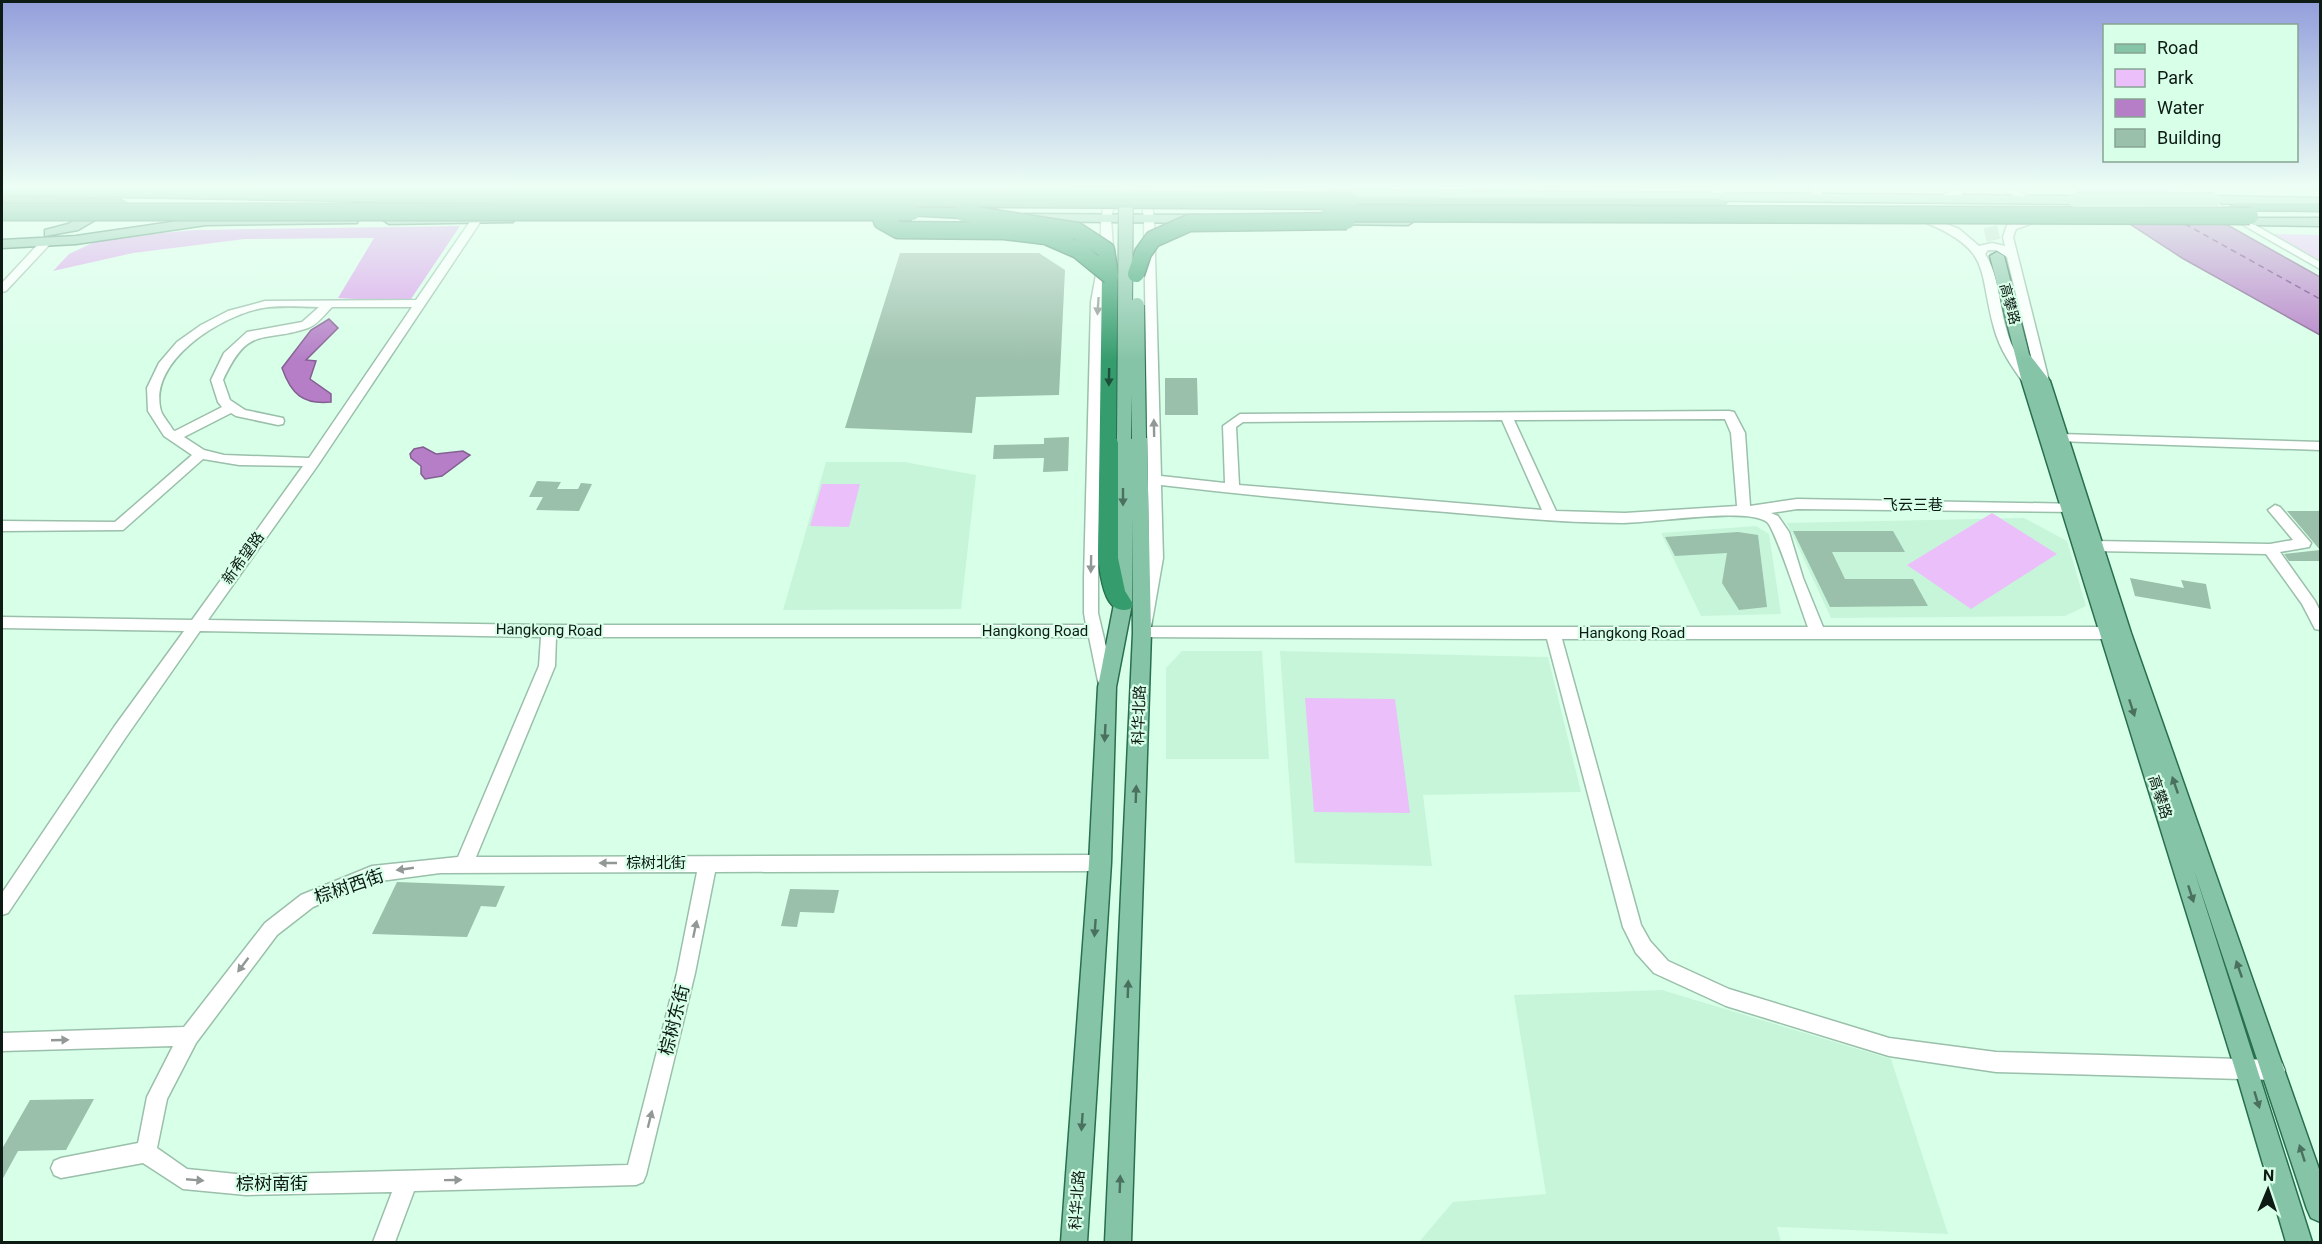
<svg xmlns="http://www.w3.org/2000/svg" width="2322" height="1244" font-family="Roboto,'Noto Sans SC',sans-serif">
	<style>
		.built { fill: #c7f5da }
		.green { fill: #ebbff9 }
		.forest { fill: #daa1ec }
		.water { fill: #b57ec7; stroke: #836091; stroke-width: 1.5 }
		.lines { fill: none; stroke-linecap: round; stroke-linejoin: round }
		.ferry { stroke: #662279; stroke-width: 1.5; stroke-dasharray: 6 4.5; stroke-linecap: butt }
		.building { fill: #9abfaa }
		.major-tunnel { stroke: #baddc8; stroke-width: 14; stroke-dasharray: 14 7; stroke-linecap: butt }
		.minor-casing { stroke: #9abfaa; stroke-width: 3 }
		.major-casing { stroke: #276f4e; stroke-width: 3 }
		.highway-casing { stroke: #276f4e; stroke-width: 3 }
		.minor { fill: #fff; fill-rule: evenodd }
		.major { fill: #86c4a7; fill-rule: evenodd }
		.highway { fill: #359c6d; fill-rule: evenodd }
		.major-bridge-casing { stroke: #276f4e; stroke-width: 16; stroke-linecap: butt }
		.highway-bridge-casing { stroke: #276f4e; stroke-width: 19; stroke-linecap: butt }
		.major-bridge { stroke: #86c4a7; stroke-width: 14 }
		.highway-bridge { stroke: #359c6d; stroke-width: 16 }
		.oneway { fill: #929895 }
		.oneway2 { fill: #1d4f38 }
		.oneway3 { fill: #4a705e }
		.labels { text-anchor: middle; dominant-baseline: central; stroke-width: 4.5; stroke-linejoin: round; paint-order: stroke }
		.far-street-label { font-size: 14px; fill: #0d1b14; stroke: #d8ffe8 }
		.street-label { font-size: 15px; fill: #0d1b14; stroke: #d8ffe8 }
		.near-street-label { font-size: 18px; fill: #0d1b14; stroke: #d8ffe8 }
	</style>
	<rect width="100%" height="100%" fill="#d8ffe8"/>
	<path class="built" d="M826 462H904L976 475 961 609 783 610Z
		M2024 518 2067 541 2086 606 2065 616 1831 618 1787 523Z
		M1756 526 1769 534 1781 614 1701 616 1661 533Z
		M1182 651H1262L1269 759H1166V668Z
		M1280 651 1548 657 1581 792 1423 795 1432 866 1295 863Z
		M1662 990 1891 1059 1948 1234 1777 1227 1781 1242H1419L1453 1202 1546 1194 1514 995Z"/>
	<path class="green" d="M2273 234 2320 235V260Z
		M822 484H860L849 527 810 526Z
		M1992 513 2057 554 1971 609 1907 565Z
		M1305 698 1395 699 1410 813 1314 812Z"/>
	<path class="forest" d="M460 226 409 302 338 298 374 238 245 239 133 253 53 271 69 254 103 238 196 230Z"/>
	<path class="water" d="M2073 187H2160L2320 277V335L2182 258Z
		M329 319 338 328 306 360 316 361 310 379 331 394V402C303 405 291 394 282 368L311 330Z
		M423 447 436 454 463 451 470 455 442 476 425 479 421 474V466L411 458 410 454 414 449Z"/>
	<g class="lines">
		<path class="ferry" d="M2119 187 2132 194
			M2185 224 2320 299"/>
	</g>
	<path class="building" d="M900 253H1039L1065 270 1059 395 976 397 972 433 845 428Z
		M1165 378H1197L1198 415H1165Z
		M1069 437 1068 471 1043 472 1044 458 993 459 994 445 1044 444V438Z
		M537 481 561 482 557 489H578L581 483 592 484 579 511 536 510 543 497H529Z
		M2287 511H2319L2320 561H2289L2284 554 2320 550Z
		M1793 531H1893L1905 552H1832L1845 579H1913L1928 606 1830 607Z
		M1738 532 1758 535 1767 607 1739 610 1722 583 1727 553 1675 556 1665 537Z
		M2130 578 2184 588 2181 580 2206 584 2211 609 2135 596Z
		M397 882 505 886 496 907 481 906 467 937 372 934Z
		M790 889 839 890 834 913 800 912 797 927 781 926Z
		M94 1099 66 1150 18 1151 2 1180V1149L30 1100Z"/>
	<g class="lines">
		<path class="major-tunnel" d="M1977 187 1987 211 1997 256"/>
		<defs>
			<path id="minor" d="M1108 187H1118L1111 219 1113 247 1103 302 1098 578V613L1114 681 1112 685H1100L1098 681 1089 637H556L555 666 476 857 1100 855 1106 858 1109 863 1106 868 1100 871 715 872 695 973 646 1175 643 1182 636 1185 414 1191 395 1242H373L392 1192 246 1195 183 1189 143 1163 61 1178 54 1175 51 1168 54 1161 61 1158 138 1143 147 1097 173 1046 2 1051V1033L184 1027 265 923 301 895 372 866 458 857 539 666 541 637 200 631 126 737 8 913 2 915V893L114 727 184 631 2 628V617L192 620 303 466 239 465 203 459 123 530 2 531V521L115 522 192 455 164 436 148 411 147 388 159 363 177 342 201 325 228 311 265 301 416 300 480 207 489 209 318 465 208 620 549 625H1086L1084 613V578L1091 302 1101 247V219ZM319 307 302 322 247 332 224 353 211 380 218 402 222 407 175 431 173 430C170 424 163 417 161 411 147 361 222 315 263 308 281 305 300 307 319 307ZM332 307H412L309 458 224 455 204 450 184 437 231 413 236 416 278 425 283 424 284 421 283 418 245 410 230 400 223 380C249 324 261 344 308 328 317 325 325 314 332 307ZM697 872 677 973 628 1165 246 1175 187 1169 157 1148 167 1099 196 1043 277 935 313 907 373 882 440 873Z
				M1139 187H1149L1154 218 1161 476 1225 483 1223 426 1240 414 1729 411 1734 412 1745 433 1750 506 1797 499 2083 504 2085 507 2078 512 1797 509 1771 513 1778 516 1789 532 1803 578 1823 627H2119L2124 629 2127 633 2124 637 2119 639H1562L1641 925 1650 941 1668 961 1729 989 1889 1038 1996 1052 2275 1060 2282 1063 2285 1070 2282 1077 2275 1080 1996 1072 1889 1056 1726 1006 1654 973 1636 953 1623 927 1547 639 1137 637 1134 633 1149 558 1144 218ZM1725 419 1731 433 1737 506 1625 513 1556 511 1514 420ZM1502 420 1542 510 1239 485 1236 427 1243 422ZM1161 485C1256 496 1351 505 1446 512 1505 517 1564 523 1623 523 1653 523 1747 507 1767 522 1775 528 1802 612 1808 627H1151L1163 558Z
				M1710 187H1720L1724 196 1723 198H1715Z
				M1808 187H1818L1825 197 1816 199Z
				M1956 187H1966L1961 195 1939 200V196L1953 191Z
				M1995 187H2008L2035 199 2026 201Z
				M2177 187H2189L2320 262V269Z
				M1931 218 1959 229 1979 246 1992 243 2005 246 2003 237 2007 225 2030 220V224L2016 229 2013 237 2049 381 2047 384H2039L2037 381 2007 257 1996 250H1988L1985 254C1999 275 1999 304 2006 328 2011 349 2023 364 2035 382L2029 386 2025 385C2012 367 2000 350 1994 328 1978 269 1992 251 1927 223L1926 221Z
				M46 239 50 240V244L6 291 2 292V283L42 240Z
				M2061 434 2320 442V450L2056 441 2054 438Z
				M2275 505 2280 507 2311 543 2309 547 2280 552 2315 601 2320 611V630L2315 629 2302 604 2266 554 2094 551 2087 546 2094 541 2270 544 2293 540 2268 510Z"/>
			<path id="major" d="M1330 190 2075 196 2081 200 2075 204 1326 197 1324 194Z
				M2214 196 2320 198V206L2210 203 2208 200Z
				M82 201 97 210 95 220 78 230 45 236V230L68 224 84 215V212L76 205Z
				M1024 214 1201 215 1207 219 1201 223 1019 221 1018 218Z
				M508 215 514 219 513 222 389 224 383 220 389 216Z
				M352 216 358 220 357 223 206 225 76 244 2 248V240L76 236 206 217Z
				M1330 217H1408L1414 221 1408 225 1325 224 1324 221Z
				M2258 218H2320V226L2253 225 2252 222Z
				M1997 252 2004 256 2029 354 2050 381 2131 633 2320 1172V1222L2311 1218 2307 1209 2194 870 2312 1242H2286L2235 1069 2022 382 1990 256Z
				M1139 433 1147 438 1151 633 1131 1242H1105L1133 633 1132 516V604L1116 687 1111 863 1087 1242H1061L1089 863 1098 687 1114 604 1116 439 1124 434 1131 438Z"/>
			<path id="highway" d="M1350 197 1719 199 1726 203 1719 207 1345 204 1343 201Z
				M2 198 121 200 128 204 121 208 2 206Z
				M2237 203H2320V211L2232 210 2230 207Z
				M893 207 963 208 971 213 963 218 888 214 886 211 888 208Z
				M1110 271 1118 276V558L1125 591 1133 604 1130 609C1104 617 1101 576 1098 558L1102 276Z"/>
		</defs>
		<use href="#minor" class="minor-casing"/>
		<use href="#major" class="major-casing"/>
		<use href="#highway" class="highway-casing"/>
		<use href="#minor" class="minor"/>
		<use href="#major" class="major"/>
		<use href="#highway" class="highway"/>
		<defs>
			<path id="major-bridge" d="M2075 200H2214
				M1137 305 1139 438
				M1124 439 1126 187"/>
			<path id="highway-bridge" d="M2 187 527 196 1350 201
				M884 206 880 212 882 221 898 230 1004 231 1046 236 1078 250 1110 276
				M2 212H912
				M963 213 1077 231 1106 250 1110 276
				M1330 213 2250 216
				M1136 274 1143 253 1153 239 1189 223 1347 221"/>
		</defs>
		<use href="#major-bridge" class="major-bridge-casing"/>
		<use href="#highway-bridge" class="highway-bridge-casing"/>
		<use href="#major-bridge" class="major-bridge"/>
		<use href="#highway-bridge" class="highway-bridge"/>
	</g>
	<defs><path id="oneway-solid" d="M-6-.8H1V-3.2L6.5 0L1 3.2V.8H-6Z" transform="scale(1.5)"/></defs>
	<g class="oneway">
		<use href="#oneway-solid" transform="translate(1098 306) rotate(94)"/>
		<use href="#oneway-solid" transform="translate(1154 428) rotate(-91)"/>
		<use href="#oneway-solid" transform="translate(1091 564) rotate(91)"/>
		<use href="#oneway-solid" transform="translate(608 863) rotate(180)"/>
		<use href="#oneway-solid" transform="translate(405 869) rotate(172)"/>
		<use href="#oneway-solid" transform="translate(695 929) rotate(-78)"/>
		<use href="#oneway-solid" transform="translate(243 965) rotate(127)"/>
		<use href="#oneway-solid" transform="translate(60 1040) rotate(-2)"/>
		<use href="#oneway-solid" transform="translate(650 1119) rotate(-76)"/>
		<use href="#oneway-solid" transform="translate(195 1180) rotate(5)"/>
		<use href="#oneway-solid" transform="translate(453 1180) rotate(-1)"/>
	</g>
	<use class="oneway2" href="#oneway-solid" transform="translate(1109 377) rotate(91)"/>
	<g class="oneway3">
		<use href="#oneway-solid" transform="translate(1123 497) rotate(90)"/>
		<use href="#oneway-solid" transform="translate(2132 708) rotate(72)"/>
		<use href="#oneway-solid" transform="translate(1105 733) rotate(93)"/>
		<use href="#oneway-solid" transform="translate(2175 785) rotate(-109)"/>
		<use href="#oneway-solid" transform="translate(1136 794) rotate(-88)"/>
		<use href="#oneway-solid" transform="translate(2191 894) rotate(72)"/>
		<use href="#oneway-solid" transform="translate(1095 928) rotate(94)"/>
		<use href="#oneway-solid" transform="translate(2239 969) rotate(-109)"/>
		<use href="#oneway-solid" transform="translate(1128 989) rotate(-88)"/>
		<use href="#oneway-solid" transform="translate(2257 1100) rotate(73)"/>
		<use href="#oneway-solid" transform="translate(1082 1122) rotate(94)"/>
		<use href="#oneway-solid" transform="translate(2302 1153) rotate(-108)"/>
		<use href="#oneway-solid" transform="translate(1120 1184) rotate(-88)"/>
	</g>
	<linearGradient id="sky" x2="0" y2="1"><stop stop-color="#939edb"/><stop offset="0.52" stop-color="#edfff5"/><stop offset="1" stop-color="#edfff5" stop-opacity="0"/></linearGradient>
	<rect width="2322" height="361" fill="url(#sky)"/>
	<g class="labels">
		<g class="far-street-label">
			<text transform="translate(2010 304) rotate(75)">高攀路</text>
		</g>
		<g class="street-label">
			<text x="1913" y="505">飞云三巷</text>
			<text transform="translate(243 558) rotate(-54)">新希望路</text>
			<text transform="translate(549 630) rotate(1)">Hangkong Road</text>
			<text x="1035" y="631">Hangkong Road</text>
			<text x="1632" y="633">Hangkong Road</text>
			<text transform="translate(1139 715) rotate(-88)">科华北路</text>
			<text transform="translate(2160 797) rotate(72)">高攀路</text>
			<text x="656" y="863">棕树北街</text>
			<text transform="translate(1077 1200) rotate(-86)">科华北路</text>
		</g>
		<g class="near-street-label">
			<text transform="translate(349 886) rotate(-19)">棕树西街</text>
			<text transform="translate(674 1020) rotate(-76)">棕树东街</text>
			<text x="272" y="1183">棕树南街</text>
		</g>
	</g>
	<rect width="2322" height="1244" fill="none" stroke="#0d1b14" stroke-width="6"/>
	<rect x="2103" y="24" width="195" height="138" fill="#d8ffe8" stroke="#87a493" stroke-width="1.5"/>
	<rect x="2115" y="44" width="30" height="9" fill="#86c4a7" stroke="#87a493" stroke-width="1.5"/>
	<text x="2157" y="54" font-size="18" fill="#0d1b14">Road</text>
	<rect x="2115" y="69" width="30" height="18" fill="#ebbff9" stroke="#87a493" stroke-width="1.5"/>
	<text x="2157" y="84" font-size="18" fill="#0d1b14">Park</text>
	<rect x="2115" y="99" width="30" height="18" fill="#b57ec7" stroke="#87a493" stroke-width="1.5"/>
	<text x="2157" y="114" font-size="18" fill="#0d1b14">Water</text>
	<rect x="2115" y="129" width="30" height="18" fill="#9abfaa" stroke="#87a493" stroke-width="1.5"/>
	<text x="2157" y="144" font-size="18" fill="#0d1b14">Building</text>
	<g transform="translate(2268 1190) rotate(2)" stroke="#d8ffe8" stroke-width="4.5" paint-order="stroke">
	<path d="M0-4.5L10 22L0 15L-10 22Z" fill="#0d1b14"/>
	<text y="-9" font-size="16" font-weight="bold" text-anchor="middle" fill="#0d1b14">N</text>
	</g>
</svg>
